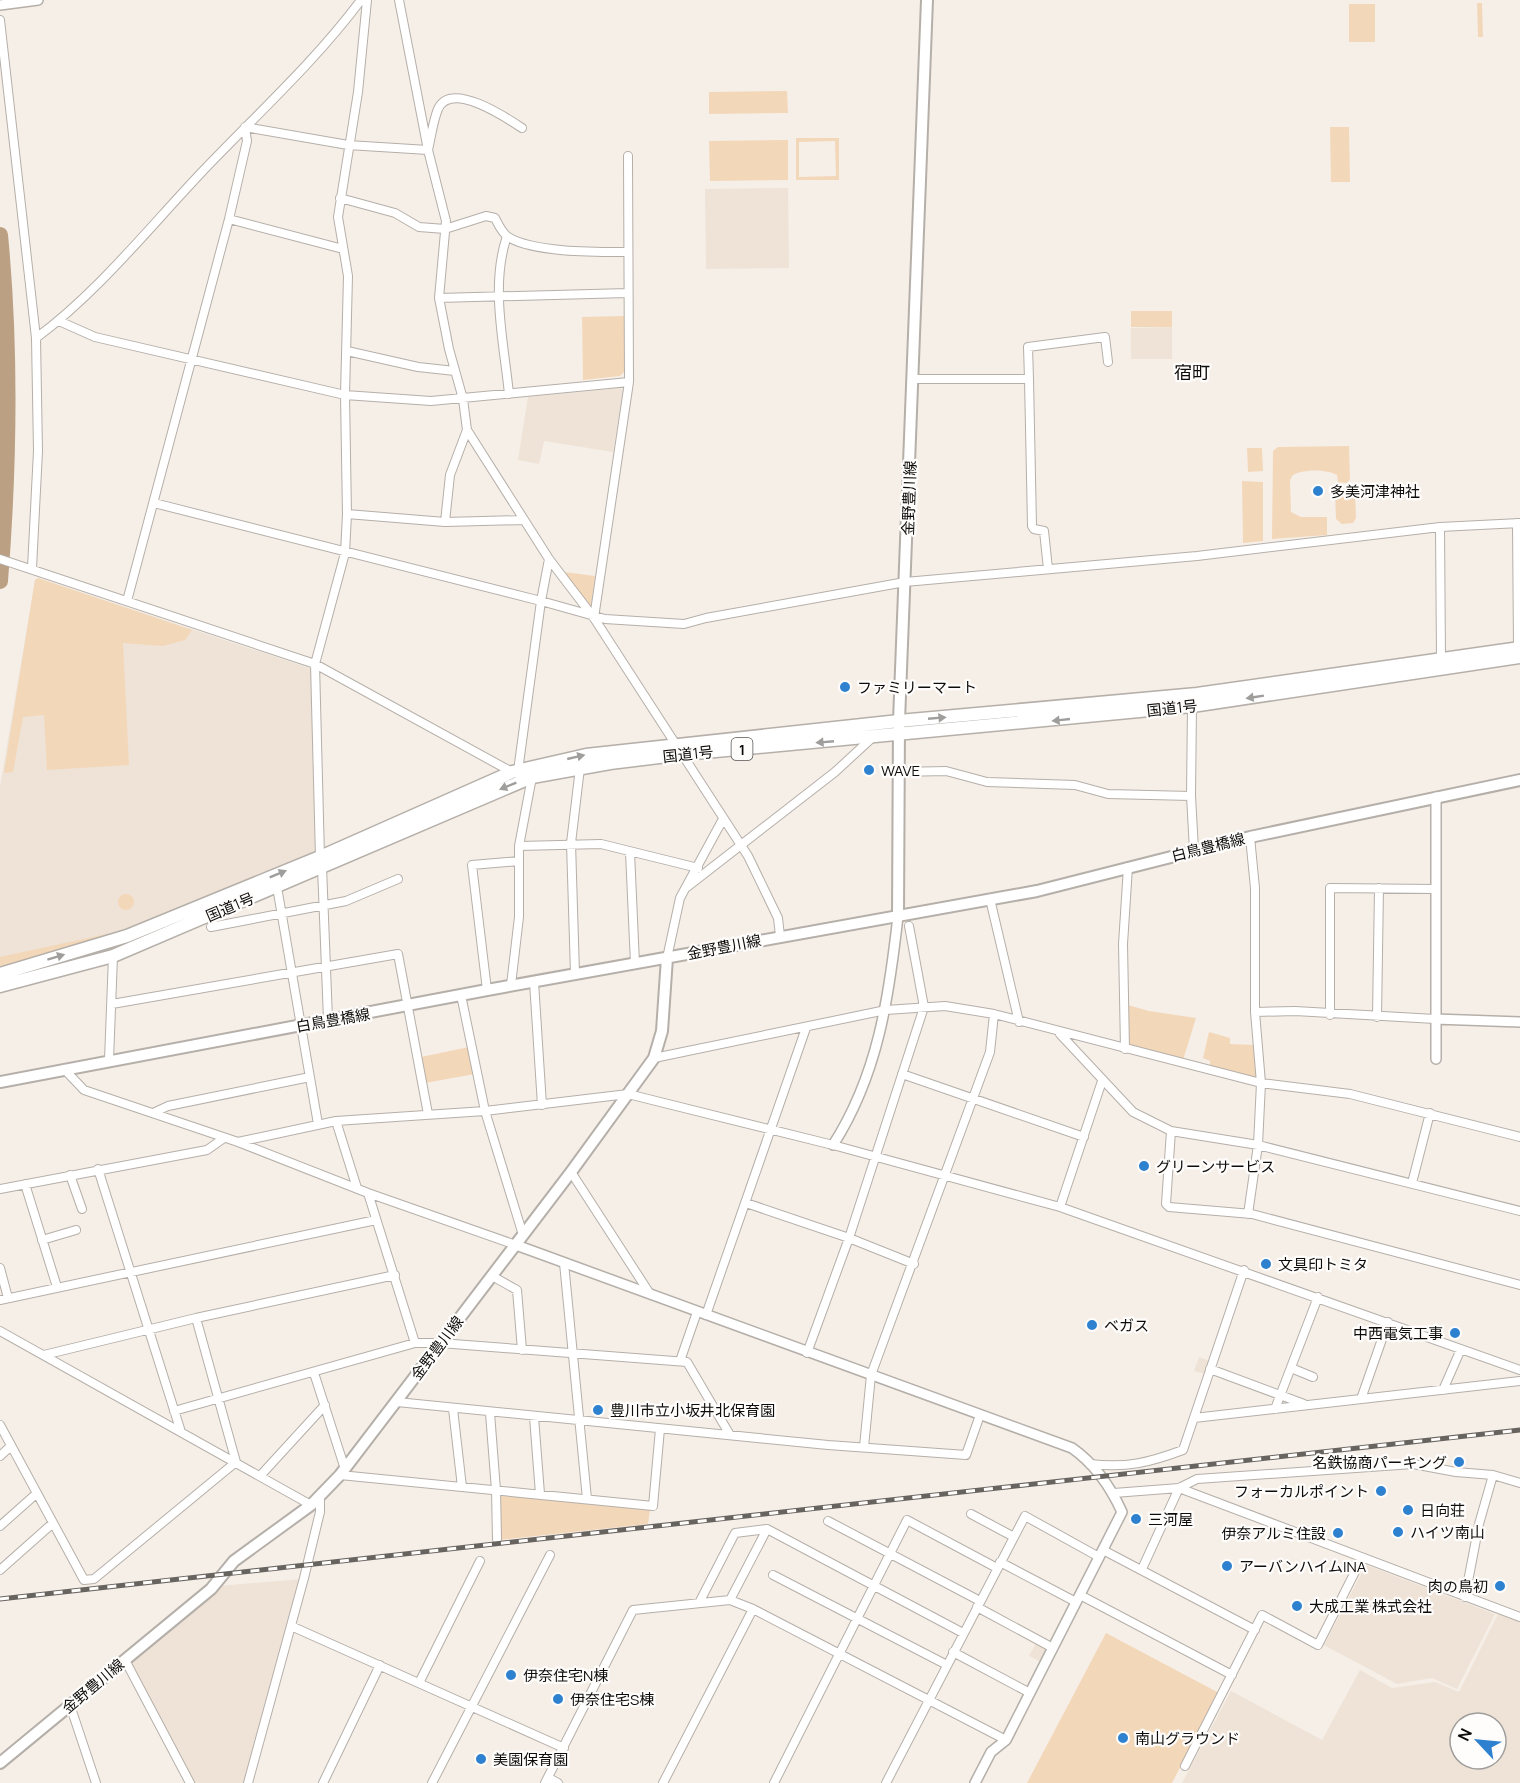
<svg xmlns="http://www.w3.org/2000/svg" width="1520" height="1783" font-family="Manrope,'Noto Sans JP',sans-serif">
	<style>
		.built { fill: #eee3d6; fill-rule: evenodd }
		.green { fill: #f3d7b9; fill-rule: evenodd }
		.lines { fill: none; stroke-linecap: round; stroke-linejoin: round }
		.river { stroke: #bba083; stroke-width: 16 }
		.minor-casing { stroke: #b5afa9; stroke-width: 10 }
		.tertiary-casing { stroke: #b5afa9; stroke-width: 12 }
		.secondary-casing { stroke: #b5afa9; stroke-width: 14 }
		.trunk-casing { stroke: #b5afa9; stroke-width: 15 }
		.minor { stroke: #fff; stroke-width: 8 }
		.tertiary { stroke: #fff; stroke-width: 9 }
		.secondary { stroke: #fff; stroke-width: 10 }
		.trunk { stroke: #fff; stroke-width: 12 }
		.rail-casing { stroke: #67635f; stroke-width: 5 }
		.rail { stroke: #fffdfc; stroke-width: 3; stroke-dasharray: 9; stroke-linecap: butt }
		.oneway { fill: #9f9e9d }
		.poi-dot { fill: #2d81cf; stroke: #fffdfc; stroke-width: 2 }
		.labels { text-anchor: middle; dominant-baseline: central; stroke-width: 4.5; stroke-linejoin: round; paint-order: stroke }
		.shield { fill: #fffdfc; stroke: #565453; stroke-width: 1.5 }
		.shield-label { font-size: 14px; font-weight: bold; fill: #0e0c0a }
		.poi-label { font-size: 15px; fill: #0e0c0a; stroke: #fffdfc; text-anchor: start }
		.street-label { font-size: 15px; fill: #0e0c0a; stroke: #fffdfc }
		.quarter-label { font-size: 18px; fill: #0e0c0a; stroke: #fffdfc }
	</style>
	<rect width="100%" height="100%" fill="#f6efe8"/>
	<path class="built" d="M788 188 789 268 706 269 705 189Z
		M1172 327V359H1131V328Z
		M620 388 623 390 613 452 544 441 539 464 518 460 528 397Z
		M38 578 312 669 317 852 140 928 0 969V787L35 580Z
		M1199 1357 1210 1361 1205 1374 1194 1371Z
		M1366 1565 1495 1614 1457 1689 1432 1678 1397 1684 1324 1645Z
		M303 1579 245 1783H193L129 1661 218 1586Z
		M1498 1614 1520 1622V1783H1182L1231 1691 1322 1740 1360 1670 1392 1688 1435 1682 1459 1692ZM1460 1723H1496V1759H1460Z
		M1036 1643 1048 1649 1041 1662 1029 1656Z"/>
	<path class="green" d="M1477 3H1482L1483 37H1478Z
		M1349 4H1375V42H1349Z
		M787 91 788 113 709 114V92Z
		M1330 127H1349L1350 182H1331Z
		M796 138H839V180H796ZM835 141 836 176 799 177V142Z
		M788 140V180L710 181 709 141Z
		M1131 311H1172V327H1131Z
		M624 316V372L620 376 583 380 582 317Z
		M1349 446 1350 479 1347 483 1338 482 1337 475C1327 469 1303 469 1293 475L1290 480 1291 512 1301 517H1327V535L1272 539 1273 451 1278 447Z
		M1247 448H1262L1263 471 1248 472Z
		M1242 481 1263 482V541L1243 543Z
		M1340 488H1350L1355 492 1356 518 1353 523 1342 524 1336 519 1335 493Z
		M564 572 595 576 591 605 589 606Z
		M38 578 192 630 185 640 163 646 123 643 129 765 47 770 44 715 23 717 13 772 4 773 35 580Z
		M118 902a8 8 0 1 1 16 0a8 8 0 1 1-16 0Z
		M116 932 117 935 0 968V957Z
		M1128 1005 1149 1011 1196 1018 1183 1060 1130 1046 1128 1043Z
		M1209 1032 1230 1038V1044L1256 1045 1257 1077 1255 1079 1210 1067V1061L1203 1058Z
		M469 1047 475 1074 425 1083 421 1057Z
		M502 1492 647 1508 650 1510 648 1524 499 1540V1495Z
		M1106 1633 1219 1693 1172 1783H1027Z"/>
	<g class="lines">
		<path class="river" d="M0 235C11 349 9 467 0 581"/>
		<defs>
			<path id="minor" d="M399 0 428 150 446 221 439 298 449 349 463 399 467 430 549 559 594 618 748 856 778 918 780 936
				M0 20 36 338 38 451 32 568
				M245 127 348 145 428 150C431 137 433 121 438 109 451 80 507 118 522 128
				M340 198 395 213 419 227 445 229 486 216 495 218C498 224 502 233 508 237 534 253 598 252 628 252
				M229 219 343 249
				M507 236C490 286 504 343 509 394
				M439 298 628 293
				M59 321 95 337 345 395 431 401 629 382
				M36 338C97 293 148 229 200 174 254 117 314 63 361 0
				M347 351 418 367 455 371
				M912 379H1029L1028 347 1105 337 1108 362
				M1029 379 1032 526 1034 529 1044 531 1048 569
				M154 503 541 601 605 619 684 624 706 618 905 582 1197 556 1440 527 1520 523
				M347 514 445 522 524 520
				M445 522 450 475 467 430
				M1517 523 1518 648
				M1440 527 1441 660
				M0 559 315 664 512 772
				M127 601 229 219 247 141 245 127
				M594 618 629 382 628 156
				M1192 706 1191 796 1194 850
				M518 771 541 601 549 559
				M898 772 946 771 987 782 1075 785 1108 794 1191 796
				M519 846 601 844 698 868
				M630 852 635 964
				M320 857 315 664 345 553 347 514 345 395 348 276 338 217 358 92 367 0
				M322 867 328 1019
				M277 887 318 1124
				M687 887 835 772 873 737
				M990 899 1019 1022
				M211 927 346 901 398 879
				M667 958 680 898 723 819
				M575 974 571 843 580 768
				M534 982 542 1105
				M511 985 519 917V846L532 777
				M487 990 472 865 519 861
				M461 995 485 1111 523 1235
				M112 1004 398 954 428 1114
				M1255 1012 1295 1011 1435 1019
				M1330 1015V888L1436 889
				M1377 1017 1379 888
				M1060 1034 1133 1112 1171 1131 1258 1145 1520 1211
				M1125 1049 1123 944 1128 867
				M654 1058 886 1010 945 1006 994 1014 1261 1083 1350 1094 1520 1137
				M109 1060 113 956
				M64 1069 84 1090 238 1142 368 1193 516 1245
				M902 1074 1084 1137
				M153 1113 168 1106 310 1077
				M336 1121 357 1188
				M1171 1131 1166 1204 1169 1207 1252 1214 1520 1285
				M238 1142 336 1121 485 1111 628 1094 833 1145 1060 1207 1520 1370
				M98 1169 181 1432
				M571 1172 650 1294
				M70 1175 82 1209
				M1412 1183 1430 1113
				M25 1184 57 1287
				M0 1189 207 1150 224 1138
				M368 1193 415 1343
				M746 1203 849 1238 914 1264
				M1060 1207 1102 1081
				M1248 1214 1258 1145 1261 1083 1255 1012V888L1250 837
				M42 1240 76 1230
				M564 1263 587 1499
				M0 1268 8 1298
				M492 1276 517 1290 522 1350
				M0 1300 376 1220
				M706 1315 806 1028
				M0 1331 311 1505
				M807 1353 849 1238 924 1007 909 926
				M44 1355 196 1318
				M680 1361 697 1312
				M1291 1368 1313 1377
				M1210 1369 1304 1404
				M314 1373 345 1469
				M1443 1390 1461 1349
				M1361 1399 1388 1322
				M397 1402 828 1445 966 1455 980 1415
				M453 1409 462 1487
				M1275 1409 1318 1297
				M174 1411 415 1343H440L687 1362 730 1435
				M490 1413 496 1490 497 1539
				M534 1417 540 1494
				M1194 1418 1520 1381
				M0 1425 84 1580 94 1579 236 1462 196 1318 395 1275
				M864 1447 871 1375 990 1052 994 1014
				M0 1456 11 1446
				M1090 1464C1127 1468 1148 1463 1183 1450L1244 1270
				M340 1475 653 1506 660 1429
				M260 1476 325 1405
				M1179 1488 1520 1617
				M1114 1493 1179 1488 1197 1479 1413 1464 1456 1472 1493 1475 1520 1483
				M971 1514 1014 1537
				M828 1521 980 1601
				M0 1526 36 1494
				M1103 1550 1255 1630
				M1000 1562 1076 1602
				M1142 1569 1179 1488
				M0 1570 53 1523
				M773 1575 947 1665
				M1080 1595 1232 1675
				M1465 1597 1479 1524 1493 1475
				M730 1600 767 1529
				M699 1603 735 1533 767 1529 963 1633
				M977 1607 1053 1648
				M291 1626 564 1748
				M953 1652 1030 1693
				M125 1660 190 1783
				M419 1683 480 1561
				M70 1705 96 1783
				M1185 1766 1262 1615 1318 1645 1362 1558
				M549 1778 558 1783
				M248 1783 304 1578 320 1512V1498
				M323 1783 380 1665
				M432 1783 550 1555
				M545 1783 633 1610 730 1600 753 1609 1006 1740
				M663 1783 753 1609
				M774 1783 907 1520 997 1568
				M886 1783 1025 1516 1099 1557"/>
			<path id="tertiary" d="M0 5 38 0
				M1435 1019 1520 1022
				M1436 1059V797
				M833 1145C878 1075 889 997 898 916
				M516 1245 1072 1448C1095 1464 1111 1488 1122 1512L1006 1740 991 1752 975 1783"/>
			<path id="secondary" d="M898 916 899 721 927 0
				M0 1082 487 990 1037 891 1250 837 1520 780
				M0 1763 211 1589 234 1561 311 1505 340 1475 571 1172 654 1058 662 1031 667 958"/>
			<path id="trunk" d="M0 974 127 936 320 857 512 772 586 755 899 721 1197 694 1520 648
				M0 986 113 956 532 777 610 763 684 754 1192 706 1520 657"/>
		</defs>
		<use href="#minor" class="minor-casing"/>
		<use href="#tertiary" class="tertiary-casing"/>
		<use href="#secondary" class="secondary-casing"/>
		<use href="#trunk" class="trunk-casing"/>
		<use href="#minor" class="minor"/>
		<use href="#tertiary" class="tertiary"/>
		<use href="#secondary" class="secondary"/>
		<use href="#trunk" class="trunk"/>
		<defs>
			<path id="rail" d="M0 1599 1520 1430"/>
		</defs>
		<use href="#rail" class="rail-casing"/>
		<use href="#rail" class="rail"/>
	</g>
	<defs><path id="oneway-solid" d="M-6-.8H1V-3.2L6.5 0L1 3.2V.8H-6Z" transform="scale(1.5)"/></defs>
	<g class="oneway">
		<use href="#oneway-solid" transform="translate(1255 697) rotate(171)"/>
		<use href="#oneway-solid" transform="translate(937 718) rotate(-5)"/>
		<use href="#oneway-solid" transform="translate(1061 720) rotate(174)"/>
		<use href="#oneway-solid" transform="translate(825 742) rotate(175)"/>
		<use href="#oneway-solid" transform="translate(576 757) rotate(-13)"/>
		<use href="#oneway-solid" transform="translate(508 786) rotate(158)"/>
		<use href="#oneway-solid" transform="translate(278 874) rotate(-22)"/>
		<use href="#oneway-solid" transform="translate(56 957) rotate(-17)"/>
	</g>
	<g class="poi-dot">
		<circle cx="1318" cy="491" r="6"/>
		<circle cx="845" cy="687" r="6"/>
		<circle cx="869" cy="770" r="6"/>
		<circle cx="1144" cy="1166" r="6"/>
		<circle cx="1266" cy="1264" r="6"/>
		<circle cx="1092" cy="1325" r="6"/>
		<circle cx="1455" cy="1333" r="6"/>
		<circle cx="598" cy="1410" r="6"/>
		<circle cx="1459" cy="1462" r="6"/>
		<circle cx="1381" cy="1491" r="6"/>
		<circle cx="1408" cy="1510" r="6"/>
		<circle cx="1136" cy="1519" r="6"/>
		<circle cx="1398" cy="1532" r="6"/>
		<circle cx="1338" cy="1533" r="6"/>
		<circle cx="1227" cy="1566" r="6"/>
		<circle cx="1500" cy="1586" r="6"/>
		<circle cx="1297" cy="1606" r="6"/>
		<circle cx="511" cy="1675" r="6"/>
		<circle cx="558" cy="1699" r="6"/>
		<circle cx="1123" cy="1738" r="6"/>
		<circle cx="481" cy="1759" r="6"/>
	</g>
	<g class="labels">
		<rect class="shield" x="731.5" y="738" width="21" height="22" rx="4.5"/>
		<g class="shield-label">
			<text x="742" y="749">1</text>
		</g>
		<g class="poi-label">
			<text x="1330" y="491">多美河津神社</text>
			<text x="857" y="687">ファミリーマート</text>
			<text x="881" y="770">WAVE</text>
			<text x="1156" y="1166">グリーンサービス</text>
			<text x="1278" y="1264">文具印トミタ</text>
			<text x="1104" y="1325">ベガス</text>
			<text x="1443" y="1333" text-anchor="end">中西電気工事</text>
			<text x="610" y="1410">豊川市立小坂井北保育園</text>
			<text x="1447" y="1462" text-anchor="end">名鉄協商パーキング</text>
			<text x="1369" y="1491" text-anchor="end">フォーカルポイント</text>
			<text x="1420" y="1510">日向荘</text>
			<text x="1148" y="1519">三河屋</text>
			<text x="1410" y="1532">ハイツ南山</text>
			<text x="1326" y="1533" text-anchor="end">伊奈アルミ住設</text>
			<text x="1239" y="1566">アーバンハイムINA</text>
			<text x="1488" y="1586" text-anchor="end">肉の鳥初</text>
			<text x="1309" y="1606">大成工業 株式会社</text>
			<text x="523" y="1675">伊奈住宅N棟</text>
			<text x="570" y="1699">伊奈住宅S棟</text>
			<text x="1135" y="1738">南山グラウンド</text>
			<text x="493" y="1759">美園保育園</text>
		</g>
		<g class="street-label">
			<text transform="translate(909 498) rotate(-88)">金野豊川線</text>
			<text transform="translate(1172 708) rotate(-6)">国道1号</text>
			<text transform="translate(688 754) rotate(-6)">国道1号</text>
			<text transform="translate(1208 847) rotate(-14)">白鳥豊橋線</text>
			<text transform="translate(230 907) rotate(-23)">国道1号</text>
			<text transform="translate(724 947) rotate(-11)">金野豊川線</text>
			<text transform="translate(333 1020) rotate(-10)">白鳥豊橋線</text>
			<text transform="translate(437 1348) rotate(-53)">金野豊川線</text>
			<text transform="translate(93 1686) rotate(-40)">金野豊川線</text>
		</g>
		<g class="quarter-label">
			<text x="1192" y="372">宿町</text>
		</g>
	</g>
	<g transform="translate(1478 1741) rotate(296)"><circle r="28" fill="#fffdfc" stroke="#9f9d9b" stroke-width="1.5"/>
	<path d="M0-4.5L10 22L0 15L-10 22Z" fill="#2d81cf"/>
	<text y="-9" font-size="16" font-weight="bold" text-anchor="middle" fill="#0e0c0a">N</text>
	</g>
</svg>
